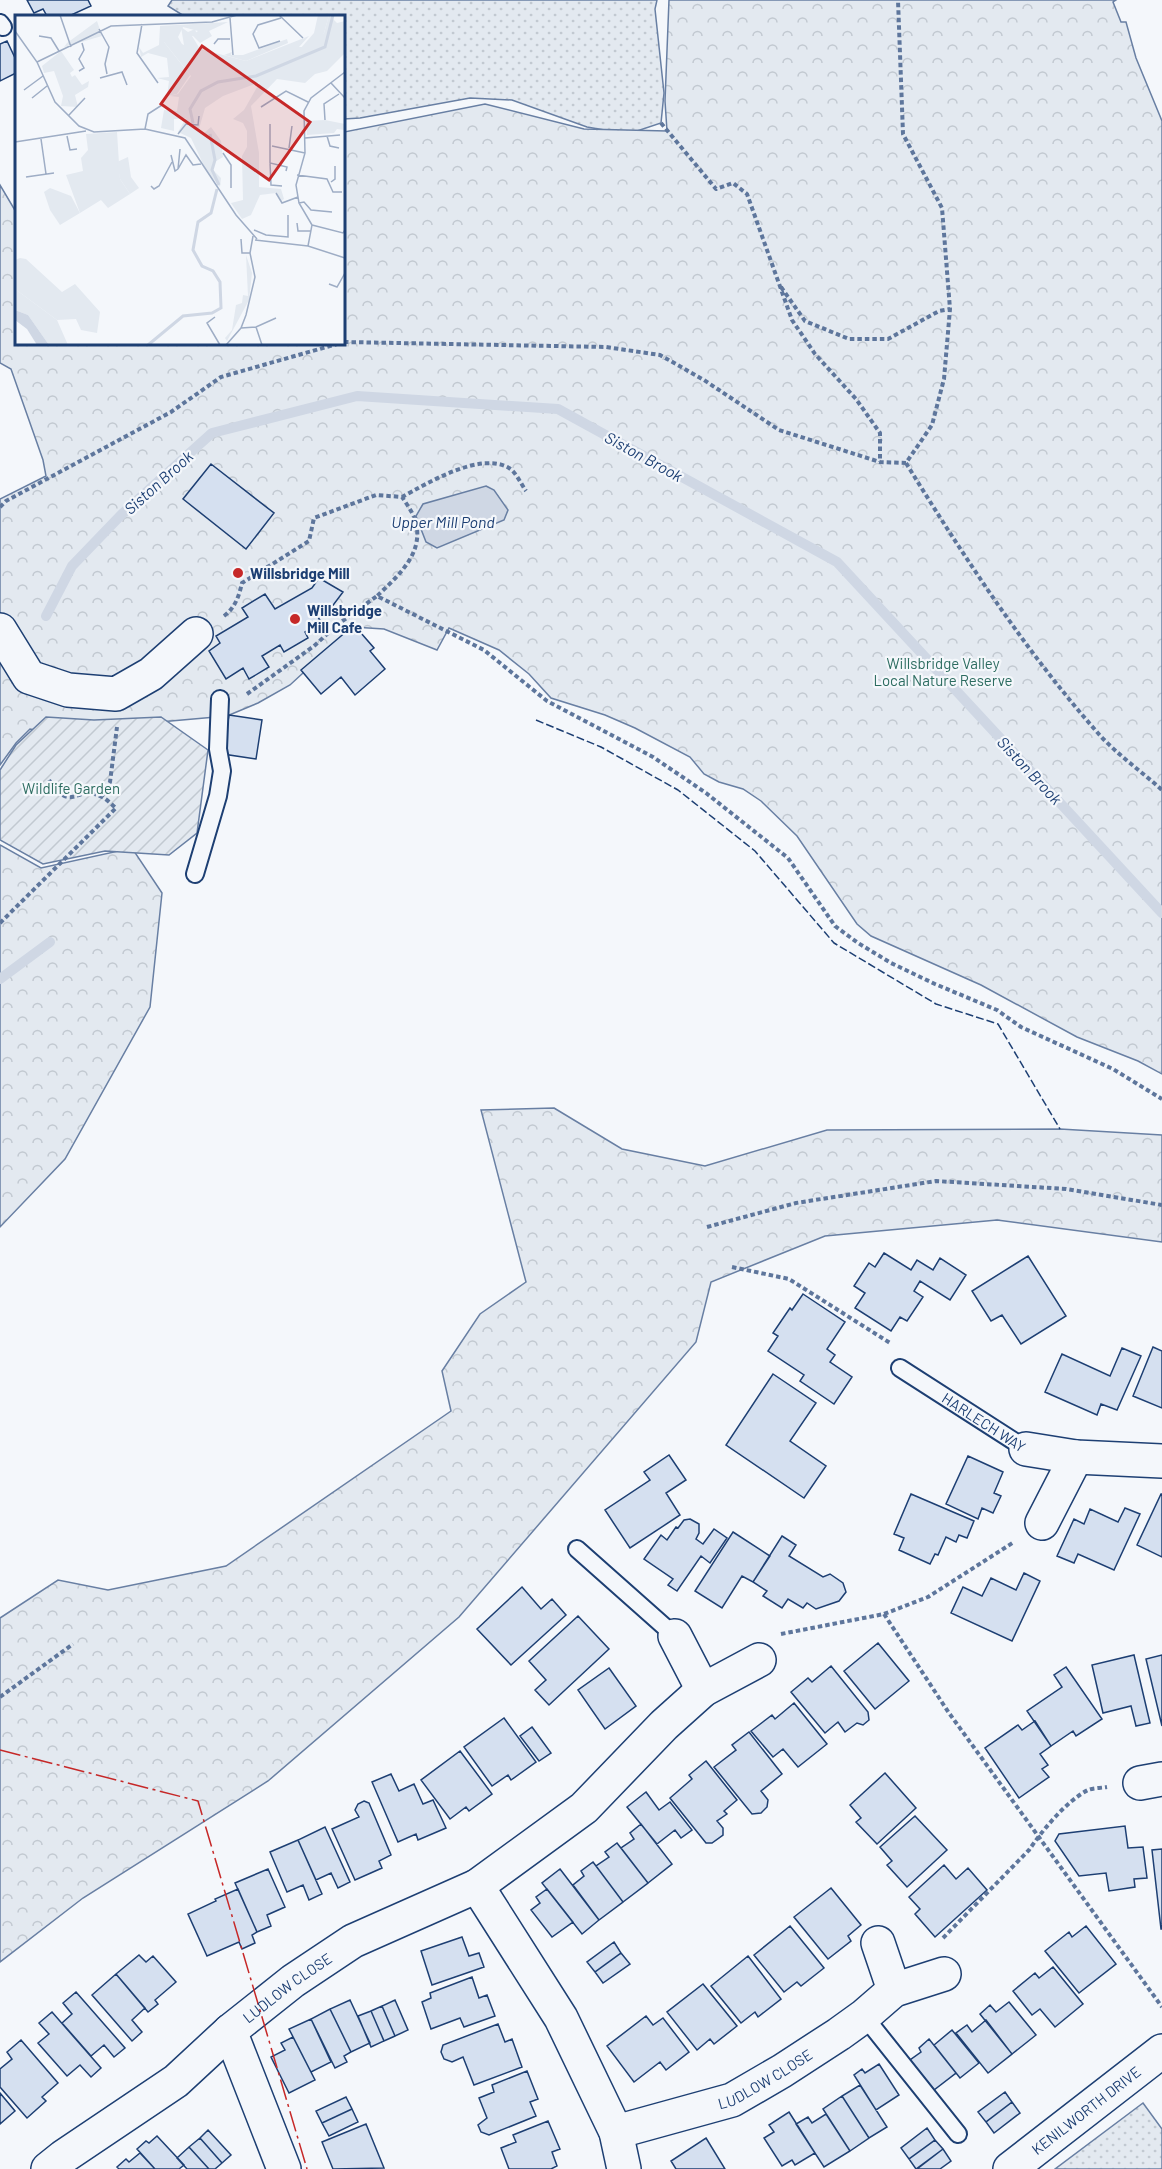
<svg xmlns="http://www.w3.org/2000/svg" width="1162" height="2169" font-family="Barlow,sans-serif">
	<style>
		.grass { fill: url(#grass-dots); stroke: #687fa3; stroke-width: 1.5 }
		.forest { fill: url(#forest-crowns); stroke: #687fa3; stroke-width: 1.5 }
		.garden { fill: url(#garden-furrows); stroke: #687fa3; stroke-width: 1.5 }
		.water { fill: #cfd7e4; stroke: #687fa3; stroke-width: 1.5 }
		.lines { fill: none; stroke-linecap: round; stroke-linejoin: round }
		.stream { stroke: #cfd7e4; stroke-width: 10 }
		.building { fill: #d5e0f0; stroke: #1d3f73; stroke-width: 1.5 }
		.service-casing { stroke: #1d3f73; stroke-width: 20 }
		.minor-casing { stroke: #1d3f73; stroke-width: 36 }
		.path { stroke: #5e769c; stroke-width: 4; stroke-dasharray: 4.5 3; stroke-linecap: butt }
		.service { stroke: #f4f7fb; stroke-width: 16 }
		.minor { stroke: #f4f7fb; stroke-width: 33 }
		.fence { stroke: #1d3f73; stroke-width: 1.5; stroke-dasharray: 8 3; stroke-linecap: butt }
		.power { stroke: #c62828; stroke-width: 1.5; stroke-dasharray: 21 4.5 3 4.5; stroke-linecap: butt }
		.poi-dot { fill: #c62828; stroke: #f4f7fb; stroke-width: 2 }
		.labels { text-anchor: middle; dominant-baseline: central; stroke-width: 4.5; stroke-linejoin: round; paint-order: stroke }
		.poi-label { font-size: 15px; font-weight: bold; fill: #1d3f73; stroke: #f4f7fb; text-anchor: start }
		.park-label { font-size: 15px; fill: #2c6c60; stroke: #f4f7fb }
		.street-label { font-size: 15px; fill: #1d3f73; stroke: #f4f7fb }
		.water-label { font-size: 16px; font-style: italic; fill: #1d3f73; stroke: #f4f7fb }
		.inset-river { fill: none; stroke: #cfd7e4; stroke-width: 3 }
		.inset-road { fill: none; stroke: #9eadc5; stroke-width: 1.5 }
		.view { fill: #c62828; fill-opacity: 0.15; stroke: #c62828; stroke-width: 3 }
		.inset-edge { fill: none; stroke: #1d3f73; stroke-width: 3 }
	</style>
	<defs>
		<pattern id="grass-dots" width="8" height="8" patternUnits="userSpaceOnUse" patternTransform="scale(1.5)"><rect width="8" height="8" fill="#e3e9f0"/><path d="M2 2h.1M6 6h.1" fill="none" stroke="#c2c9d1" stroke-width="1.8" stroke-linecap="round"/></pattern>
		<pattern id="forest-crowns" width="20" height="18" patternUnits="userSpaceOnUse" patternTransform="scale(1.5)"><rect width="20" height="18" fill="#e3e9f0"/><path d="M2 6a3 3 0 1 1 6 0M12 15a3 3 0 1 1 6 0" fill="none" stroke="#c2c9d1"/></pattern>
		<pattern id="garden-furrows" width="10" height="10" patternUnits="userSpaceOnUse" patternTransform="scale(1.5)"><rect width="10" height="10" fill="#e3e9f0"/><path d="M-1 1l2-2M0 10L10 0M9 11l2-2" fill="none" stroke="#c2c9d1"/></pattern>
	</defs>
	<rect width="100%" height="100%" fill="#f4f7fb"/>
	<path class="grass" d="M172 0H657L655 9 664 93 661 123 628 134 587 127 512 100 470 98 360 118 344 119V16H184L168 6Z
		M1143 2103 1162 2129V2169H1055Z"/>
	<path class="forest" d="M669 0H1116L1113 2 1121 22H1126L1136 58 1162 121V1074L1138 1061 1077 1037 981 985 871 936 857 924 797 836 761 801 743 789 719 782 704 774 690 757 635 728 605 715 551 698 529 674 499 650 449 628 437 650 384 629 353 627 290 685 258 703 227 716 47 732 30 729 16 743 0 765V499L46 476 43 460 11 369 0 363V185L16 212V344H344V132L485 104 584 129 667 131 665 101Z
		M0 845 41 868 132 848 162 893 150 1007 65 1159 0 1227Z
		M554 1108 622 1149 705 1166 827 1130 1060 1129 1162 1135V1242L997 1220 825 1236 711 1282 696 1342 459 1617 268 1781 83 1898 0 1962V1618L58 1580 108 1590 226 1566 451 1411 442 1371 480 1314 526 1282 481 1110Z"/>
	<path class="garden" d="M46 717 94 720 161 717 208 750 197 833 169 855 105 851 43 864 0 840V770L16 745Z"/>
	<path class="water" d="M486 486 494 490 508 510 504 520 437 548 426 542 416 516 423 504Z"/>
	<g class="lines">
		<path class="stream" d="M46 616 72 566 122 514 212 433 357 396 558 409 837 562 1162 913
			M0 979 50 942"/>
	</g>
	<path class="building" d="M27 0H88L91 6 69 16H47L43 9 34 13Z
		M7 41 16 60V73L0 81V44Z
		M211 464 274 513 246 549 183 499Z
		M319 578 343 592 328 612 318 617 321 622 305 632 308 638 284 652 280 645 262 656 269 667 249 679 243 668 226 679 209 651 220 643 216 636 248 617 242 608 265 594 275 609 312 588Z
		M354 625 374 648 370 651 385 669 355 695 341 677 321 694 301 670Z
		M229 715 262 720 256 759 223 754Z
		M884 1253 911 1270 917 1260 933 1270 940 1258 966 1275 950 1300 920 1281 914 1291 923 1297 907 1321 900 1317 891 1331 855 1308 865 1293 854 1286 869 1263 875 1267Z
		M1028 1256 1066 1316 1021 1344 1002 1315 991 1321 972 1291Z
		M803 1294 845 1322 827 1349 835 1355 830 1362 852 1377 834 1404 800 1381 804 1375 768 1351 778 1336 773 1333 790 1308 792 1310Z
		M1153 1347 1162 1351V1408L1133 1396Z
		M1122 1348 1141 1356 1117 1410 1101 1404 1097 1415 1045 1392 1062 1354 1110 1376Z
		M773 1374 816 1403 790 1441 826 1466 804 1498 726 1445Z
		M669 1455 686 1480 666 1493 680 1515 630 1548 605 1510 650 1480 644 1472Z
		M968 1456 1003 1472 994 1493 1001 1496 993 1513 982 1508 978 1519 946 1504Z
		M911 1494 974 1521 967 1538 959 1535 956 1542 946 1537 938 1555 935 1554 930 1564 899 1550 904 1538 894 1534Z
		M1161 1494H1162V1557L1137 1545Z
		M1125 1508 1140 1514 1114 1570 1078 1554 1074 1563 1057 1556 1074 1519 1084 1524 1090 1509 1118 1522Z
		M690 1519 699 1524V1533L696 1539 703 1544 714 1529 727 1538 710 1563 701 1556 677 1591 668 1585 673 1579 644 1559 661 1535 667 1540 676 1527 678 1528 684 1520Z
		M733 1532 770 1556 753 1582 742 1576 722 1608 695 1591Z
		M782 1536 796 1545 789 1556 823 1577 830 1574 843 1583 846 1592 839 1601 816 1609 807 1603 803 1608 788 1599 782 1608 763 1596 767 1591 753 1582Z
		M1024 1573 1040 1581 1012 1641 951 1613 963 1587 982 1596 991 1578 1016 1590Z
		M522 1587 541 1609 552 1599 566 1615 511 1665 477 1629Z
		M578 1616 609 1649 549 1705 535 1690 546 1680 529 1661Z
		M878 1643 909 1681 875 1709 844 1671Z
		M1134 1655 1150 1723 1136 1726 1131 1706 1103 1713 1092 1665Z
		M1162 1655V1726L1146 1659Z
		M831 1666 868 1712 869 1720 863 1725 857 1723 845 1732 838 1722 825 1733 791 1692 808 1678 812 1682Z
		M1066 1667 1102 1719 1076 1736 1073 1731 1051 1746 1027 1711 1062 1687 1054 1675Z
		M609 1668 636 1706 605 1729 578 1690Z
		M794 1703 827 1744 798 1767 783 1749 773 1757 751 1731 772 1715 775 1719Z
		M504 1718 536 1762 511 1780 508 1775 492 1786 464 1747Z
		M1035 1721 1051 1746 1040 1754 1048 1765 1042 1769 1049 1777 1019 1798 985 1748 1018 1725 1022 1730Z
		M532 1727 551 1753 539 1761 520 1736Z
		M749 1732 782 1774 761 1791 768 1800 767 1807 761 1813 752 1814 714 1767 736 1750 732 1745Z
		M460 1751 492 1794 469 1811 466 1807 450 1819 421 1780Z
		M706 1761 737 1800 724 1811 727 1814 717 1821 723 1828V1835L712 1843H706L670 1798 692 1779 689 1775Z
		M885 1773 916 1808 877 1844 856 1822 861 1818 850 1805Z
		M391 1774 399 1791 414 1784 423 1804 433 1800 446 1828 418 1840 416 1834 398 1842 372 1782Z
		M646 1792 659 1810 670 1802 692 1830 681 1838 675 1830 657 1844 627 1807Z
		M364 1801 369 1803 391 1855 379 1861 382 1868 355 1880 332 1829 359 1817 355 1810 358 1804Z
		M915 1816 947 1850 907 1887 887 1865 892 1861 880 1847Z
		M641 1824 672 1864 648 1883 621 1848 634 1839 630 1833Z
		M1125 1826 1128 1848 1143 1847 1147 1878 1134 1879 1135 1887 1109 1891 1106 1873 1079 1876 1055 1841 1059 1834Z
		M325 1827 350 1882 338 1888 331 1873 316 1880 298 1840Z
		M298 1840 322 1894 309 1900 303 1885 287 1892 270 1852Z
		M617 1843 648 1883 623 1902 596 1866 609 1857 605 1852Z
		M1162 1849V1929H1161L1152 1850Z
		M593 1862 623 1902 599 1920 573 1885 584 1876 581 1871Z
		M944 1865 956 1879 968 1868 987 1890 935 1937 915 1914 920 1909 909 1897Z
		M268 1869 285 1907 267 1915 271 1926 257 1932 235 1883Z
		M560 1869 599 1920 582 1934 542 1883Z
		M831 1888 861 1925 848 1936 851 1941 828 1959 794 1917Z
		M238 1889 257 1932 252 1935 255 1943 242 1949 239 1942 207 1956 188 1914 216 1901 215 1899Z
		M547 1889 573 1922 552 1937 531 1910 540 1903 536 1897Z
		M790 1926 824 1968 801 1986 797 1982 784 1992 754 1955Z
		M1086 1926 1116 1964 1079 1993 1045 1951 1069 1932 1072 1937Z
		M462 1937 469 1956 479 1953 484 1967 432 1985 421 1951Z
		M614 1942 621 1953 595 1972 587 1962Z
		M621 1953 630 1964 603 1983 595 1972Z
		M139 1955 146 1962 153 1956 176 1982 155 2000 158 2004 148 2012 116 1974Z
		M748 1956 781 1999 758 2017 755 2012 741 2023 711 1986Z
		M1053 1967 1083 2004 1055 2027 1040 2009 1032 2015 1013 1991 1035 1973 1039 1978Z
		M116 1974 145 2008 132 2020 142 2032 132 2041 92 1995Z
		M472 1977 479 1998 487 1995 495 2016 464 2027 460 2018 431 2029 422 2002 431 1998 430 1993Z
		M703 1984 737 2026 714 2044 710 2039 697 2050 667 2012Z
		M76 1992 125 2048 114 2057 104 2045 91 2056 62 2023 72 2014 63 2003Z
		M350 2000 370 2043 351 2052 330 2009Z
		M395 2000 408 2030 395 2036 382 2006Z
		M1009 2002 1036 2035 1012 2054 980 2014 990 2005 996 2012Z
		M382 2006 395 2036 384 2041 371 2011Z
		M330 2009 351 2052 344 2056 347 2062 335 2068 311 2019Z
		M371 2011 384 2041 371 2047 358 2016Z
		M52 2012 101 2068 91 2077 80 2065 67 2076 38 2043 49 2034 39 2023Z
		M646 2016 653 2025 663 2018 689 2052 666 2070 660 2062 634 2082 607 2046Z
		M311 2019 331 2062 311 2072 289 2029Z
		M986 2020 1012 2054 988 2073 956 2033 967 2025 972 2032Z
		M498 2024 505 2042 512 2039 522 2067 474 2085 463 2057 452 2062 444 2059 441 2052 443 2045Z
		M952 2030 979 2063 960 2078 934 2045Z
		M293 2037 315 2080 289 2093 271 2057 285 2050 281 2043Z
		M929 2039 956 2073 934 2090 910 2060 921 2052 919 2048Z
		M21 2040 58 2083 42 2097 46 2101 27 2118 0 2087V2069L12 2059 7 2052Z
		M879 2064 899 2095 876 2110 854 2075 862 2069 865 2073Z
		M527 2071 538 2099 530 2102 536 2116 489 2135 481 2132 478 2125 487 2118 479 2098 494 2092 492 2085Z
		M860 2085 887 2127 869 2138 842 2096Z
		M1005 2092 1012 2102 986 2122 978 2112Z
		M0 2093 15 2111 0 2124Z
		M842 2096 869 2138 850 2151 823 2109Z
		M346 2097 352 2109 322 2123 316 2111Z
		M1012 2102 1020 2113 994 2133 986 2122Z
		M352 2109 358 2122 329 2136 322 2123Z
		M789 2112 815 2153 795 2165 792 2160 782 2166 764 2138 774 2132 769 2125Z
		M826 2114 850 2151 824 2167 796 2124 808 2117 812 2123Z
		M548 2121 560 2149 552 2152 557 2166 551 2169H509L501 2148 516 2142 513 2135Z
		M366 2124 384 2168 333 2169 322 2142Z
		M927 2128 935 2140 909 2159 901 2148Z
		M208 2130 231 2155 222 2163 200 2138Z
		M157 2136 184 2165 179 2169H155L137 2149 146 2141 149 2143Z
		M200 2138 222 2163 215 2169H209L189 2147Z
		M706 2138 725 2169H676L671 2161Z
		M935 2140 943 2149 916 2169 909 2159Z
		M189 2147 209 2169H187L177 2158Z
		M943 2149 951 2161 940 2169H917Z
		M140 2153 155 2169H119L117 2167 126 2159 129 2162Z"/>
	<g class="lines">
		<defs>
			<g id="service">
				<path d="M0 23 3 27"/>
				<path d="M195 874 218 796 222 771 218 749 220 699"/>
				<path id="s1" d="M900 1368 1026 1449"/>
				<path d="M577 1549 675 1636"/>
				<path d="M864 2016 958 2134"/>
			</g>
			<g id="minor">
				<path d="M0 630 29 677 68 690 116 694 151 674 196 634"/>
				<path d="M1026 1449 1076 1457 1162 1461"/>
				<path d="M1042 1523 1076 1457"/>
				<path d="M675 1636 703 1690"/>
				<path d="M1140 1783 1162 1779"/>
				<path d="M477 1886 561 2018 616 2132 624 2169"/>
				<path d="M878 1943 894 1990"/>
				<path id="s2" d="M616 2132 732 2100 782 2071 839 2034 864 2016 894 1990 944 1974"/>
				<path d="M48 2169 63 2157 176 2081 230 2031"/>
				<path id="s3" d="M284 2169 230 2031 293 1981 353 1941 477 1886 584 1808 664 1725 703 1690 759 1660"/>
				<path id="s4" d="M1010 2169 1162 2051"/>
			</g>
		</defs>
		<use href="#service" class="service-casing"/>
		<use href="#minor" class="minor-casing"/>
		<path class="path" d="M661 123 716 189 733 183 747 194 792 320 815 354 856 399 880 433V462
			M781 287 805 321 849 339H888L939 311 950 309
			M344 342 606 347 660 355 704 380 779 430 880 462 906 463 932 425 944 379 950 309 942 208 903 134 898 0
			M906 463C964 557 1024 649 1097 732 1115 753 1141 771 1162 790
			M402 497C428 483 480 451 509 468 516 472 521 484 526 491
			M0 507 6 501 171 412 221 377 337 344
			M224 616C235 608 239 596 242 583L309 541 314 518 376 495 402 497C406 503 411 510 414 517 427 551 399 575 377 596
			M247 694 314 646 337 625 377 596 484 650 547 701 653 757 706 793 788 858 835 926 858 943 891 963 935 984 997 1010 1021 1027 1113 1069 1162 1099
			M102 796 110 782 117 727
			M0 923 116 808C111 804 106 798 100 796 75 785 72 814 49 780
			M707 1227 796 1203 936 1181 1066 1189 1162 1205
			M732 1267 789 1279 890 1343
			M884 1614 949 1713 1162 2007
			M781 1634 884 1614 928 1597 1014 1542
			M0 1697 73 1644
			M943 1938 1029 1850C1042 1831 1066 1801 1088 1790 1093 1788 1101 1788 1107 1787"/>
		<use href="#service" class="service"/>
		<use href="#minor" class="minor"/>
		<path class="fence" d="M536 720 601 747 678 790 755 851 834 943 936 1004 998 1024 1060 1129"/>
		<path class="power" d="M0 1750 198 1801 307 2169"/>
	</g>
	<g class="poi-dot">
		<circle cx="238" cy="573" r="6"/>
		<circle cx="295" cy="619" r="6"/>
	</g>
	<g class="labels">
		<g class="poi-label">
			<text x="250" y="573">Willsbridge Mill</text>
			<text x="307" y="610">Willsbridge<tspan x="307" dy="17">Mill Cafe</tspan></text>
		</g>
		<g class="park-label">
			<text x="943" y="663">Willsbridge Valley<tspan x="943" dy="17">Local Nature Reserve</tspan></text>
			<text x="71" y="788">Wildlife Garden</text>
		</g>
		<g class="street-label">
			<text stroke="none"><textPath href="#s1" startOffset="100">HARLECH WAY</textPath></text>
			<text stroke="none"><textPath href="#s3" startOffset="220">LUDLOW CLOSE</textPath></text>
			<text stroke="none"><textPath href="#s2" startOffset="159">LUDLOW CLOSE</textPath></text>
			<text stroke="none"><textPath href="#s4" startOffset="96">KENILWORTH DRIVE</textPath></text>
		</g>
		<g class="water-label">
			<text transform="translate(644 456) rotate(29)">Siston Brook</text>
			<text transform="translate(158 482) rotate(-42)">Siston Brook</text>
			<text x="443" y="521">Upper Mill Pond</text>
			<text transform="translate(1030 770) rotate(47)">Siston Brook</text>
		</g>
	</g>
	<g transform="translate(15 15)">
		<rect width="330" height="330" fill="#f4f7fb"/>
		<path d="M303 0H314L309 18 294 32 285 34 299 18ZM82 6 87 21 49 32 52 28ZM213 7 194 16 197 21 185 28 177 20 183 16 168 12 163 22 168 31 149 27 175 60 162 79 152 81 154 66 142 63 154 62 152 43 133 38 126 42 124 32 128 38 144 30 145 11ZM272 24 273 28 231 46 209 40 217 37 216 40H228ZM310 105 330 109V119L329 115 322 114 319 118 292 120 291 106ZM102 117 105 164 115 179 93 193 86 185 65 198 51 160 68 156 66 143 73 135 71 119ZM0 274 42 305 53 330H34L13 300 0 295Z" fill="#e3e9f0"/>
		<path d="M314 0 322 8 330 6V38L312 56 300 59 290 68 262 64 236 91 244 138V172L266 174 269 184 266 186 261 178 245 180 236 200 227 204 216 188 228 185 227 141 232 132V116L228 108 218 104 229 95 245 67 208 81 190 93 184 114 188 119 196 112 206 126 208 142 198 148 197 154 206 163 205 172 191 155 176 123 163 117 171 103 159 104V116L146 113 149 95 162 96 164 82 155 81 163 79 176 61 149 27 154 23 169 30 166 12 173 17 180 14 182 20 177 21 185 34 231 46 294 21 284 32H294L295 26 309 18ZM46 36 59 55 55 58 57 62 60 60 67 70 74 66 73 72 60 80 63 92 46 91 48 81 39 56 29 58 27 51ZM113 142 116 162 124 173 115 179 105 164 102 147ZM35 173 56 181 65 198 45 210 35 195 29 177ZM231 240 237 258 234 285 212 326 210 323 217 315 221 290 227 288 228 280 233 281ZM5 243 11 244 47 277 60 269 85 297 82 318 66 315 61 304 42 305 0 274V245Z" fill="#e3e9f0"/>
		<path d="M0 295 13 300 34 330H22L12 314 0 305Z" fill="#cfd7e4"/>
		<path class="inset-river" d="M178 108 175 94 186 76 203 67 241 61 310 32 318 0M195 119 200 145 197 155 204 170M133 330 168 301 197 298 206 293 205 267 198 256 187 251 178 235 183 207 196 198 202 174"/>
		<path class="inset-road" d="M45 0 56 32M264 0 288 23M215 3 218 40M127 9 122 38 143 68M84 14 94 32 90 49 92 59M0 16 22 47 40 87 64 111 79 117 130 114 170 123 221 200 242 224M24 21 36 23 44 36M265 26 244 33 238 19 243 10 266 3M199 29 203 24H215M22 47 96 11 197 7 222 0M64 56 69 53 64 44 69 35 67 28M85 63 107 57 112 70M316 68 330 83M9 75 28 61M17 83 32 71M246 92 271 76 293 87M54 100 70 83M310 105 309 89 324 79M255 109V148L272 152 271 156M130 114 133 99 147 90M163 119 171 109 183 110 184 101M52 121 55 135 62 134M312 121 315 131 324 133M290 123 325 120M26 124 31 159M0 127 71 116M257 131 290 138M274 133 277 111M165 134 163 154 171 140 178 150 186 149M208 138 216 150V173M156 140 160 156 163 154M255 148 256 170 267 171M282 160 312 164 318 177H327M11 162 39 158M316 167 320 164V151M136 171 139 174 144 171 157 147M261 178 267 188 283 182M284 188 289 187 296 195 317 197M282 208 283 216H296M297 210 328 218 330 215M239 215 251 220 273 222V200M226 224 227 238H235M240 225 293 231 330 243M293 231 297 210 284 188 281 170 290 138 289 96 296 83 330 57M314 269 322 272 330 258M200 302 192 308 205 330M241 312 247 330M226 313 241 312 261 303M211 330 226 313 231 300 240 262 235 238 238 221"/>
		<path class="view" d="M187 31 295 107 254 165 146 89Z"/>
		<rect width="330" height="330" class="inset-edge"/>
	</g>
</svg>
